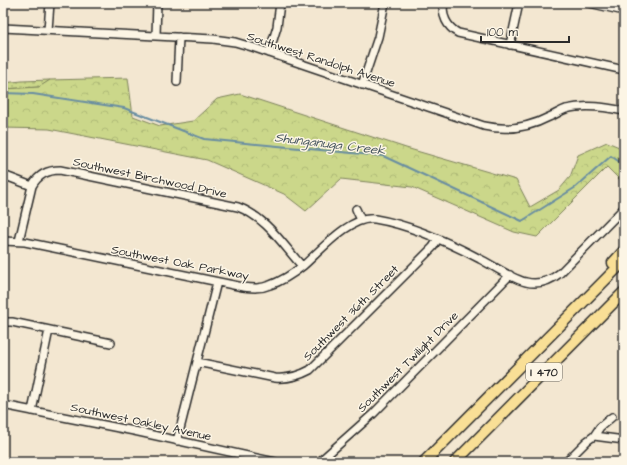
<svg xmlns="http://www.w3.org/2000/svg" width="627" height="465" font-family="'Architects Daughter',sans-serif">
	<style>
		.grass { fill: url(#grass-dots); stroke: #7b815a }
		.forest { fill: url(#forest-crowns); stroke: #7b815a }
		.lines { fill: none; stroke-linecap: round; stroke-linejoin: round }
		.stream { stroke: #688da2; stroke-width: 2 }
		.minor-casing { stroke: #2b2b2b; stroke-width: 10 }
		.highway-casing { stroke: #2b2b2b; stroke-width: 13 }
		.minor { stroke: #fcf5e5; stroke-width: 7 }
		.highway { stroke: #f9df96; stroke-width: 10 }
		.labels { text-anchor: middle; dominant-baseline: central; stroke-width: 3; stroke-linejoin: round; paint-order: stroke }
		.shield { fill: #fcf5e5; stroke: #6a6863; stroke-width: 1 }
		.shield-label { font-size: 11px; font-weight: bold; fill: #2b2b2b }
		.street-label { font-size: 12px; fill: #2b2b2b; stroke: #fcf5e5 }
		.water-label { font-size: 13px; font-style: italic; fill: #44545d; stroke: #fcf5e5 }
	</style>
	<defs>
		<pattern id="grass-dots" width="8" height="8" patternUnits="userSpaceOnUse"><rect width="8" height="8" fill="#cbd78a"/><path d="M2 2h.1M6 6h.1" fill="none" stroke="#aeb977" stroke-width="1.8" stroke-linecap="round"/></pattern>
		<pattern id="forest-crowns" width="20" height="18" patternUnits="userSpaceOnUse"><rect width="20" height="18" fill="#cbd78a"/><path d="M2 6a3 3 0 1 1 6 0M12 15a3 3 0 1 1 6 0" fill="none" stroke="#aeb977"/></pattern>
	</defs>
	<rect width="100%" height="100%" fill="#f3e7d1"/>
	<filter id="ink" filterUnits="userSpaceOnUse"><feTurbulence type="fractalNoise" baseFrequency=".025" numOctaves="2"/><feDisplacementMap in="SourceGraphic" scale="8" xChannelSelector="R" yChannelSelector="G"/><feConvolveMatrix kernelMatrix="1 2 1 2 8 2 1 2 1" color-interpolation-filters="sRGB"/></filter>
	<g filter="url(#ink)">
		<path class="grass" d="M50 80 40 87 3 89V83L22 81Z"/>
		<path class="forest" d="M128 78 133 116 160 126 193 121 217 99 240 94 406 148 516 180 530 207 559 190 570 177 578 155 607 142 624 149V184L607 167 537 237 514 232 412 187 341 179 306 211 284 194 207 160 49 129 3 128V89L39 87 50 80Z"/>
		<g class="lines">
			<path class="stream" d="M3 93 33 94 124 108 204 139 383 156 522 221 576 187 611 156 624 165"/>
			<defs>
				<path id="minor" d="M444 3C441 15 447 27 458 33L624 70
					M589 3 624 11
					M3 28 213 39 235 42 252 47 484 126C507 131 528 128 549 117 555 115 560 111 566 109 585 104 605 107 624 111
					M48 30 50 3
					M156 35 157 3
					M510 45 519 3
					M269 53 277 27 280 3
					M177 82 179 37
					M362 85 378 37 385 3
					M3 175 32 186
					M356 209 361 220
					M3 241 25 242 243 287C252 288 261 289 270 285 282 281 294 273 304 265 321 250 351 215 375 219 411 225 448 242 480 259 492 265 514 280 526 282 538 285 550 281 560 273L624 208
					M19 241 32 186C38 175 47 170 60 170L238 207C267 218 282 244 302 266
					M3 323 6 322H12L111 343
					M197 362 275 378C288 379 299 376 310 370L433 247 438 239
					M3 405 134 431 275 462
					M32 411 49 330
					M594 436 624 440
					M177 441 217 282
					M319 462 373 414 510 275
					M566 462 587 441 594 436 600 427 612 417"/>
				<path id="highway" d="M613 263 624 251
					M424 462 624 261
					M455 462 624 292"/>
			</defs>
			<use href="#minor" class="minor-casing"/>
			<use href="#highway" class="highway-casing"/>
			<use href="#minor" class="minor"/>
			<use href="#highway" class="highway"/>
		</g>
	</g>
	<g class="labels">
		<rect class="shield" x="526" y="363" width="36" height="18" rx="3"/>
		<g class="shield-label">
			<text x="544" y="372">I 470</text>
		</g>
		<g class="street-label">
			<text transform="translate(321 60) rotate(18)">Southwest Randolph Avenue</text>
			<text transform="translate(150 178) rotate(12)">Southwest Birchwood Drive</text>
			<text transform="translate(180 263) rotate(11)">Southwest Oak Parkway</text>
			<text transform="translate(351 313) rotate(-45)">Southwest 36th Street</text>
			<text transform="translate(408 362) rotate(-45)">Southwest Twilight Drive</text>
			<text transform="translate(141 422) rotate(12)">Southwest Oakley Avenue</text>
		</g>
		<g class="water-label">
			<text transform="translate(330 144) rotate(7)">Shunganuga Creek</text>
		</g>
	</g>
	<rect width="627" height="465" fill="none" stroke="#fcf5e5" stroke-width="16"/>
	<rect x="8" y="8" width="611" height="449" fill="none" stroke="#2b2b2b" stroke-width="1.5" filter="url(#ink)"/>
	<path d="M481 36v6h88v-6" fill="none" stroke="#2b2b2b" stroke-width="2"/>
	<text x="487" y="36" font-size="12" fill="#2b2b2b" stroke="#fcf5e5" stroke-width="3" paint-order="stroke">100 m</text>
</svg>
